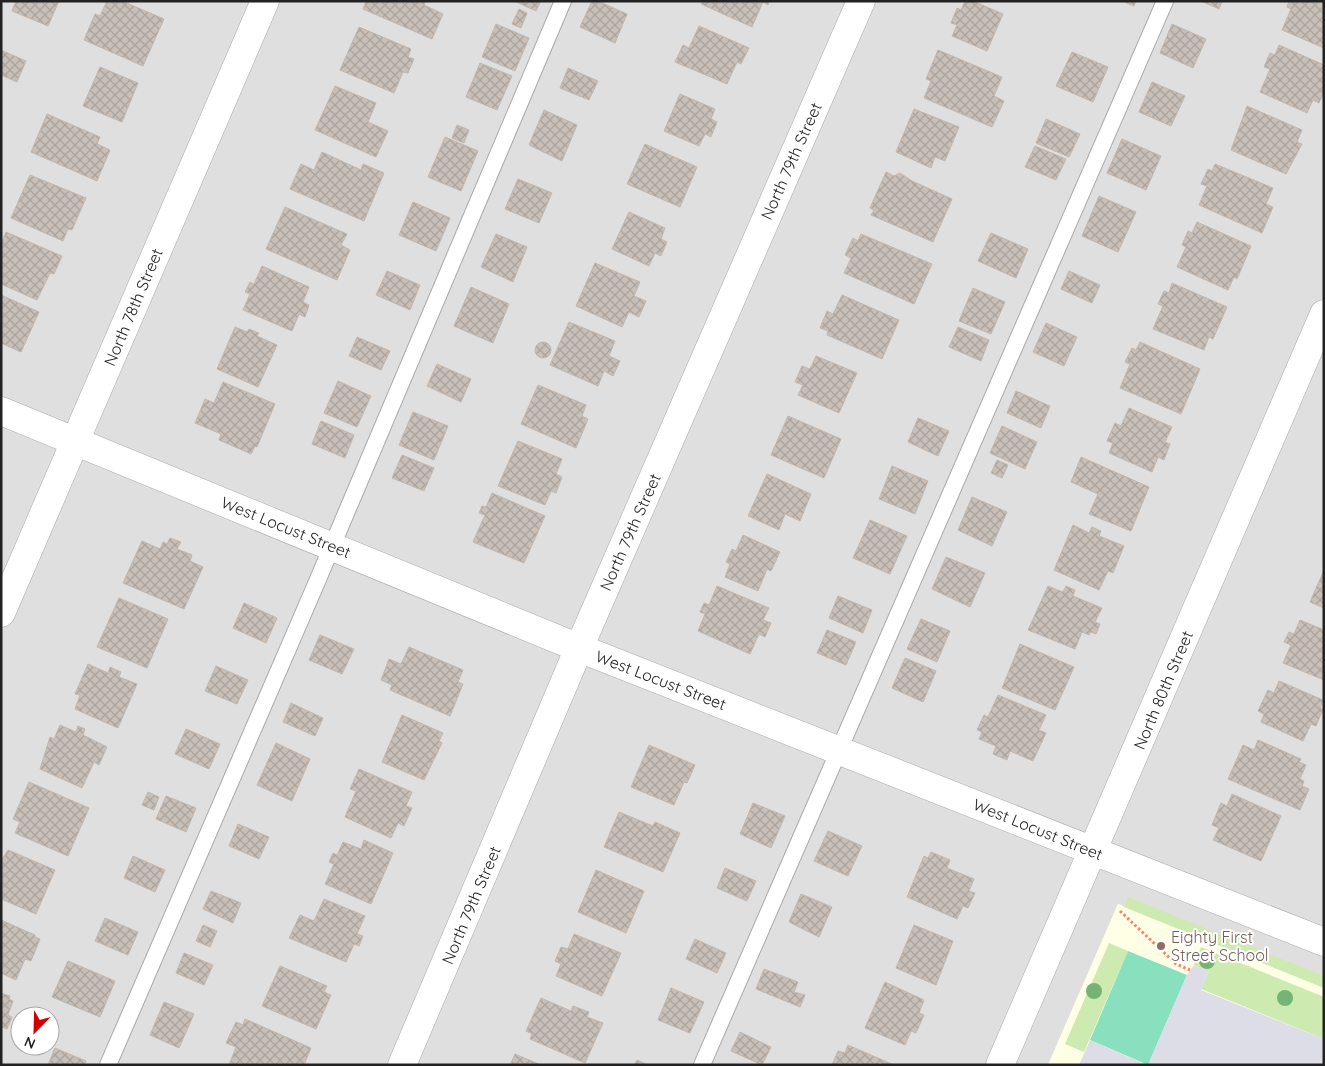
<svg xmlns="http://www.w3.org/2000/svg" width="1325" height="1066" font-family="Quicksand,sans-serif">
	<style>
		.residential { fill: #e0dfdf; fill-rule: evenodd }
		.education { fill: #ffffe5 }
		.grass { fill: #cdebb0 }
		.pitch { fill: #88e0be }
		.plaza { fill: #dddde8 }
		.building { fill: url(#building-cross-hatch); stroke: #c4b6ab }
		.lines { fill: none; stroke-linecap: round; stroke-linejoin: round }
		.lane-casing { stroke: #a9a9a9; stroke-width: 18 }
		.street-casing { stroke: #a9a9a9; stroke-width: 29 }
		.path { stroke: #fa8072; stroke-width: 3; stroke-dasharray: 2.5 2.5; stroke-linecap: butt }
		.lane { stroke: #fff; stroke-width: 16 }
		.street { stroke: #fff; stroke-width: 28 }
		.tree { fill: #74b475 }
		.education-dot { fill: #8d6e63; stroke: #fff; stroke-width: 2 }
		.labels { text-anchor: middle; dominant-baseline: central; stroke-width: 4; stroke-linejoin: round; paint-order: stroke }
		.street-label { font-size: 16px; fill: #222; stroke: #fff }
		.education-label { font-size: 16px; fill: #785e54; stroke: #fff; text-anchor: start }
	</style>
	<defs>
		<pattern id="building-cross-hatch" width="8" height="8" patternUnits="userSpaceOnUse" patternTransform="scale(1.25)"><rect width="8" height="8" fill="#c7bfb8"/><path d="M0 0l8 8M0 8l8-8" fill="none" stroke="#aba49e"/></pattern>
	</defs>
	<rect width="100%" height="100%" fill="#f2efe9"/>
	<path class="residential" d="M1 1H1324V987L1118 904 1048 1065H1ZM20 1016H50V1046H20Z"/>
	<path class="education" d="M1118 904 1324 987V1065H1048Z"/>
	<path class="grass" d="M1128 897 1324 976V988L1124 907Z
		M1109 943 1128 951 1084 1052 1065 1044Z
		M1201 947 1324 997V1039L1201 989 1209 971 1194 965Z"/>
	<path class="pitch" d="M1128 951 1187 975 1148 1065 1090 1040Z"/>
	<path class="plaza" d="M1194 965 1209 971 1201 990 1324 1039V1065H1148L1187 975Z
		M1090 1040 1147 1065H1079Z"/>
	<path class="building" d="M16 1H59L48 26 12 11Z
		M107 1H122L164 19 143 66 84 40 95 14 100 16Z
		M366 1H426L424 5 443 14 432 39 363 9Z
		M514 1H541L536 11Z
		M592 1H598L627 14 615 43 580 27Z
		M703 1H769L768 5 763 2 752 27 701 4Z
		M965 1H973L1003 14 987 51 952 36 957 25 951 23 957 8 961 10Z
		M1122 1H1136L1134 6Z
		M1201 1H1222L1219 9Z
		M1289 1H1324V48L1282 30 1291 9 1287 7Z
		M519 9 527 13 521 28 512 24Z
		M496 24 529 38 515 71 482 57Z
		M1172 24 1206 39 1193 68 1160 53Z
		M699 26 749 48 741 64 737 62 727 84 675 62 683 45 689 48Z
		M359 27 411 49 408 57 414 59 408 73 403 72 394 93 340 70Z
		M1279 45 1324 65V92L1319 103 1313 100 1307 113 1260 92 1270 69 1264 67 1270 53 1275 55Z
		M1 50 26 61 17 82 1 75Z
		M938 50 1002 77 994 96 1004 101 992 127 924 98 931 81 926 79Z
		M1072 52 1108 67 1093 102 1056 86Z
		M480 63 512 76 497 110 466 97Z
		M100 67 138 83 122 122 83 106Z
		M568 68 598 81 589 100 560 88Z
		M1152 82 1185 96 1171 126 1139 112Z
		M335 86 376 103 368 122 388 131 376 157 315 130Z
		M680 94 715 109 711 119 717 122 711 137 705 134 699 146 664 131Z
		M1247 106 1302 130 1297 142 1302 144 1286 174 1231 150Z
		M914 109 959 127 945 161 935 157 931 168 896 152Z
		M544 110 577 125 562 161 529 145Z
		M47 114 100 137 97 144 110 150 97 181 31 152Z
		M1046 119 1080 134 1069 157 1036 143Z
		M457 125 469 130 464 143 452 138Z
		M445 137 478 151 461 191 428 177Z
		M1122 139 1161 156 1146 190 1107 173Z
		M645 144 697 167 680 207 627 184Z
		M1035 146 1066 159 1056 180 1025 167Z
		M322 152 361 170 363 164 384 173 364 221 290 189 301 164 314 170Z
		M1215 164 1273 188 1266 204 1273 207 1262 233 1199 205 1207 186 1201 184 1208 169 1212 171Z
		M886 172 894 176 900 173 912 181 952 199 933 242 871 215 874 210 870 208Z
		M30 175 86 198 72 230 68 229 63 241 11 218Z
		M518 179 552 193 539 223 505 209Z
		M1099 196 1136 212 1118 252 1082 236Z
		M413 202 450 218 436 251 399 235Z
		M285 207 347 234 341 245 350 250 337 280 266 249Z
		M629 212 665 228 661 239 667 242 661 256 655 253 649 266 612 249Z
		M1197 222 1251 246 1237 279 1234 277 1228 290 1177 267 1186 247 1182 245 1188 231 1192 233Z
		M6 232 62 256 54 274 50 273 37 300 1 284V244Z
		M991 233 1028 249 1016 278 978 261Z
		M496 234 527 247 513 282 481 267Z
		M861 234 932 264 914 304 844 273 851 258 845 255 853 238 858 241Z
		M595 263 640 282 634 296 646 301 639 317 629 312 622 327 576 306Z
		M262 266 309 287 303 302 309 305 305 317 299 314 292 331 243 310 250 294 245 292 250 282 254 284Z
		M387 271 420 285 410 310 376 295Z
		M1069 271 1100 285 1092 303 1061 289Z
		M1172 283 1227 307 1213 339 1209 337 1204 350 1153 329 1163 306 1158 304 1164 291 1169 293Z
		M471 287 509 304 493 343 454 326Z
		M973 288 1005 302 991 334 959 321Z
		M1 295 39 312 21 352 1 343Z
		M842 295 899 320 882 359 827 335 828 331 820 328 827 311 833 314Z
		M569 322 615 341 609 356 620 361 613 376 604 371 598 386 550 365Z
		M1046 323 1077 337 1064 366 1033 352Z
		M235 327 247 332 249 329 259 333 257 336 277 345 258 387 217 369Z
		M958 327 989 340 981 361 949 347Z
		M357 337 390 351 381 370 349 356Z
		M1140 342 1200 369 1181 414 1120 388 1130 364 1125 362 1132 348 1136 350Z
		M535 350a8 8 0 1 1 16 0a8 8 0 1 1-16 0Z
		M816 356 857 373 839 413 798 395 803 385 795 382 802 366 810 369Z
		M437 364 471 379 461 402 427 386Z
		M338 381 371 396 357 427 324 413Z
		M223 382 275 404 257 447 255 446 251 454 219 440 221 434 195 423 205 399 214 403Z
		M538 385 586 405 582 416 588 419 576 448 521 424Z
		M1016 391 1050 406 1041 428 1007 413Z
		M1129 408 1172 427 1165 442 1170 444 1164 460 1158 457 1152 472 1109 453 1113 443 1107 441 1115 423 1121 426Z
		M413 412 448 426 434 460 399 445Z
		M788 416 841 439 824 478 771 455Z
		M918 418 949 431 938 456 908 442Z
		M321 421 354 435 345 458 312 444Z
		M1002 426 1037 442 1025 469 990 453Z
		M518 441 562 459 556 474 562 477 556 493 551 491 545 505 498 486Z
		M402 455 434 468 424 491 392 478Z
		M1081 457 1149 487 1131 531 1089 514 1098 494 1071 482Z
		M997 460 1008 465 1002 478 991 473Z
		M892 466 928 481 915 514 879 499Z
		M767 474 811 494 800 521 785 514 779 530 748 516Z
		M492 493 545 516 524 563 473 542 485 515 479 513 482 506 486 507Z
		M972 497 1007 512 992 546 958 530Z
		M870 520 907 536 890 574 853 558Z
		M1073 525 1089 533 1092 527 1101 531 1099 536 1124 546 1113 573 1108 571 1099 590 1054 570Z
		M743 535 780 552 771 571 767 569 758 591 725 577 730 564 726 562 732 549 736 551Z
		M170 538 181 542 177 549 192 555 190 561 203 567 184 609 123 583 142 541 160 549 163 542 167 544Z
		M946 557 985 573 970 607 932 589Z
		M1324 570V608L1310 602Z
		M717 586 769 608 763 620 771 623 765 637 759 634 750 654 698 631 705 614 700 612 704 603 709 605Z
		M1048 586 1063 592 1066 586 1075 590 1073 596 1102 608 1095 622 1100 624 1096 634 1091 632 1089 635 1082 632 1075 649 1028 630Z
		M838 596 872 610 863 633 829 618Z
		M119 598 168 619 147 668 97 647Z
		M244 603 277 618 266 643 233 628Z
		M921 619 950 631 937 662 907 649Z
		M1300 620 1324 630V680L1283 663 1291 645 1284 642 1289 632 1294 634Z
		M827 630 856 642 846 665 817 653Z
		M320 635 354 649 342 674 309 660Z
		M1020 644 1074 667 1055 710 1002 688Z
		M409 647 463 670 458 682 463 684 450 716 390 690 392 685 381 680 389 659 401 664Z
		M905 658 936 671 923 702 892 688Z
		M88 664 108 673 110 667 121 672 119 677 137 684 118 728 75 709 80 695 75 694Z
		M216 666 248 680 237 704 205 691Z
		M1279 681 1323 700 1320 708 1323 709 1316 726 1311 724 1303 741 1261 722 1264 714 1258 711 1268 690 1274 693Z
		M998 695 1046 715 1039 730 1046 733 1033 761 1010 751 1007 760 993 754 996 746 979 739 982 732 977 730 984 715 988 717Z
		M291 703 323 718 315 736 283 722Z
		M402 715 443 733 439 741 442 743 424 780 382 762Z
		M60 725 76 732 78 726 85 729 83 735 107 747 99 765 94 762 82 788 40 769 50 737 54 739Z
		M186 729 220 744 209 769 175 754Z
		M1258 740 1301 759 1299 762 1306 765 1300 779 1304 781 1302 786 1309 789 1300 810 1228 779 1243 745 1254 750Z
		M276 743 310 759 292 801 257 785Z
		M649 745 695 765 687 783 684 782 674 805 631 787Z
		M359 769 412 792 406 806 412 808 404 826 398 823 391 838 345 817 356 791 350 789Z
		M29 782 89 808 68 856 15 833 20 822 13 819Z
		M148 792 159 797 154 810 142 805Z
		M1232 794 1281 816 1261 861 1213 840 1219 828 1212 825 1221 803 1227 806Z
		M166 796 196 808 186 832 156 819Z
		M753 803 785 816 771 848 740 834Z
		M619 812 653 826 655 822 680 833 663 872 604 847Z
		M238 824 269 837 259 859 229 846Z
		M828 831 862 846 848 876 814 861Z
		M364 840 393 853 371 904 325 884 334 864 329 862 333 853 337 855 343 842 361 849Z
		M8 850 55 870 36 914 1 899V861Z
		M931 852 950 860 947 868 974 879 969 891 975 893 968 908 963 906 957 919 907 897 924 856 928 858Z
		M133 856 165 870 155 892 124 878Z
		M725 868 756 881 747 901 717 888Z
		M596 870 644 891 626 933 578 912Z
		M211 891 241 903 233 923 203 909Z
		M801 894 832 907 819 937 789 922Z
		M324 899 365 916 357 934 363 936 359 946 354 944 346 962 289 938 300 915 314 921Z
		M105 918 138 932 128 955 95 941Z
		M1 920 35 935V937L40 939 31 961 25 959 16 980 1 973Z
		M203 925 217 931 210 947 196 941Z
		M914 925 953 941 936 985 896 968Z
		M574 934 621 953 602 996 556 976 561 964 555 961 561 947 568 949Z
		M695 939 726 953 717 973 686 959Z
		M184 953 213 965 204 985 176 973Z
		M68 961 115 981 100 1017 52 997Z
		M280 966 327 986 324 992 331 995 316 1029 262 1006Z
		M764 969 798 982 794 992 805 995 800 1007 756 989Z
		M885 982 924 1000 919 1013 924 1015 916 1033 911 1031 905 1045 865 1028Z
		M671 988 704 1002 690 1033 658 1020Z
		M1 993 10 996 9 999 13 1001 8 1015 12 1017 7 1029 2 1027 1 1029Z
		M541 998 571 1011 573 1006 589 1012 587 1017 603 1023 585 1063 530 1039 532 1034 526 1031Z
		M164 1002 194 1014 179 1048 150 1035Z
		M245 1019 311 1048 304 1065H229L236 1047 226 1043 236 1022 243 1025Z
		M740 1032 771 1047 762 1065 731 1051Z
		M848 1045 894 1065H832L838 1051 845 1053Z
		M55 1048 86 1061 84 1065H48Z
		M515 1054 541 1065H510Z
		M637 1060 648 1065H634Z"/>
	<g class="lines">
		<defs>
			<path id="lane" d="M108 1065 316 584 563 1
				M702 1065 1165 1"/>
			<path id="street" d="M1 411 579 648 1324 942
				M1 613 265 1
				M402 1065 579 648 861 1
				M1000 1065 1324 314"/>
		</defs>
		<use href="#lane" class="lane-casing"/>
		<use href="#street" class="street-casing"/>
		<path class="path" d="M1120 911 1176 964 1190 970"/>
		<use href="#lane" class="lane"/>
		<use href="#street" class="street"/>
	</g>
	<g class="tree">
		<circle cx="1207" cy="961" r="8"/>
		<circle cx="1094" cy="991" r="8"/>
		<circle cx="1285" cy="998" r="8"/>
	</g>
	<circle class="education-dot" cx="1161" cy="946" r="5"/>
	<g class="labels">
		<g class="street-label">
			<text transform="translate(791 161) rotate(-66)">North 79th Street</text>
			<text transform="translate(133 307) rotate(-67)">North 78th Street</text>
			<text transform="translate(286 527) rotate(22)">West Locust Street</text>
			<text transform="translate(630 532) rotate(-66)">North 79th Street</text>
			<text transform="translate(661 680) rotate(21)">West Locust Street</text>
			<text transform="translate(1163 690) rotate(-67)">North 80th Street</text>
			<text transform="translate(1038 829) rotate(22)">West Locust Street</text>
			<text transform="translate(471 905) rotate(-67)">North 79th Street</text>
		</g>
		<g class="education-label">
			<text x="1171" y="937">Eighty First<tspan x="1171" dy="18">Street School</tspan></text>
		</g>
	</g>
	<rect width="1325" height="1066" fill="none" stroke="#222222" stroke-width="5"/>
	<g transform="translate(35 1031) rotate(203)"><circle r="24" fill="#ffffff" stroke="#a7a7a7"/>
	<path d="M0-4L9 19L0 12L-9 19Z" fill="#d40000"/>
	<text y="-8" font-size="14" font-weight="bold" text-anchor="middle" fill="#222222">N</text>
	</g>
</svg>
